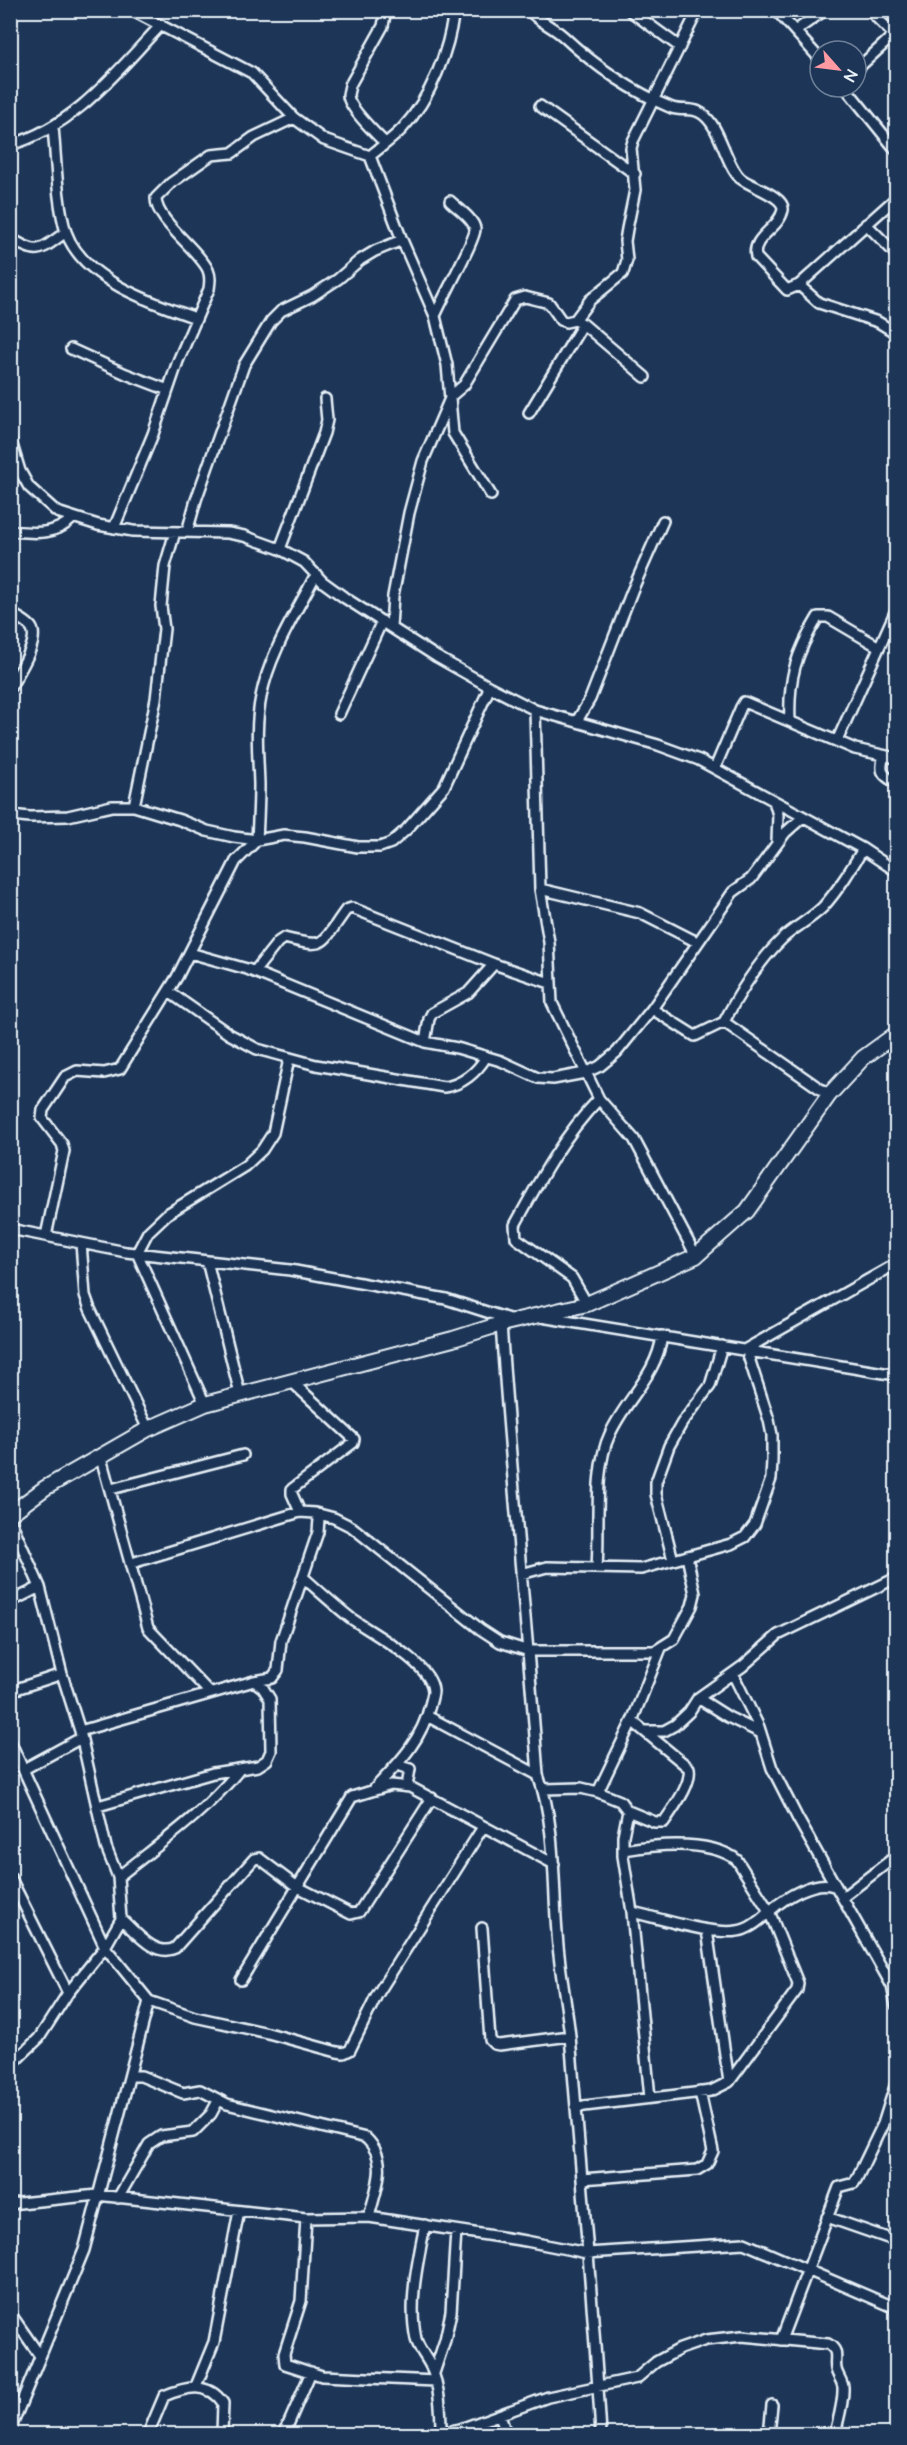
<svg xmlns="http://www.w3.org/2000/svg" width="907" height="2445" font-family="'Architects Daughter',sans-serif">
	<style>
		.lines { fill: none; stroke-linecap: round; stroke-linejoin: round }
		.street-casing { stroke: #e8f1f8; stroke-width: 14 }
		.secondary-casing { stroke: #e8f1f8; stroke-width: 18 }
		.street { stroke: #1d3557; stroke-width: 9 }
		.secondary { stroke: #1d3557; stroke-width: 14 }
	</style>
	<rect width="100%" height="100%" fill="#1d3557"/>
	<filter id="ink" filterUnits="userSpaceOnUse"><feTurbulence type="fractalNoise" baseFrequency=".0167" numOctaves="2"/><feDisplacementMap in="SourceGraphic" scale="12" xChannelSelector="R" yChannelSelector="G"/><feConvolveMatrix kernelMatrix="1 2 1 2 8 2 1 2 1" color-interpolation-filters="sRGB"/></filter>
	<g filter="url(#ink)">
		<g class="lines">
			<defs>
				<path id="street" d="M131 10 252 73 294 118 324 140 370 156 402 240 435 316 447 365 453 433 491 495
					M529 10C539 22 552 26 563 36 595 66 631 91 672 108 681 111 691 108 699 112 720 122 724 162 740 178 749 186 785 196 783 210 779 229 751 237 756 257L787 290 799 285 896 198
					M629 10 680 47
					M776 10 820 59
					M869 10 894 35
					M795 31 825 10
					M856 70 896 33
					M845 87 896 150
					M540 106 635 174
					M53 127C56 158 57 204 66 232 83 280 152 303 196 318
					M385 143C376 134 348 107 348 95 348 94 350 86 350 85L383 26 386 10
					M10 145C77 125 115 73 161 25
					M370 156C381 147 392 139 402 129 431 98 449 51 454 10
					M866 224 896 254
					M10 238C40 256 39 251 66 232
					M799 285 819 303 878 322 896 333
					M435 316C441 301 476 238 475 229 474 219 457 208 450 201
					M575 320 590 300 623 273 627 260 625 241 627 229 635 190 631 148 633 141 698 10
					M71 349 126 374 168 390
					M529 413 583 324
					M10 438 20 471 29 487 57 512 98 525 133 531 228 533 244 536 280 549 304 562 323 582 345 598 437 657 490 687 535 710 658 745 699 760 863 849 896 871
					M114 528 153 434 178 361 209 289C210 282 211 277 208 270 200 251 155 220 156 198L171 183 211 155 232 153 254 137 294 118
					M10 531C34 533 55 536 73 518
					M187 532 196 500 244 365 271 321 281 311 312 296 338 279 360 260 375 251 402 240
					M280 549 324 433 327 420 325 399
					M10 613C17 617 26 621 31 627 41 640 17 675 10 688
					M391 627 393 596 409 513 423 461 451 396 464 385 515 300 525 297 549 303 561 320 566 322 575 320 583 324 645 377
					M535 710 540 889 549 942 552 1003 599 1099 634 1139 696 1256
					M339 714 382 621
					M577 721 590 699 632 591 663 521
					M790 721C788 679 796 653 818 617H828L879 647
					M837 741 896 610
					M884 756C879 771 882 775 896 783
					M715 768 741 707 744 702 855 749 896 758
					M774 801 778 815 777 842
					M134 806 156 699 164 629 161 606 165 566 175 532
					M10 815 30 817 68 816 112 806H134L180 820 207 831 234 837 257 840 284 835 305 837 358 847H380L391 843 407 829 444 787 490 687
					M257 840C258 821 259 803 259 784 258 754 255 726 261 697 269 654 296 613 316 574
					M540 889 640 913 697 942
					M190 953 247 969 425 1042 457 1048 501 1061 538 1078 553 1079 585 1073 600 1066 617 1052 652 1009 733 892 751 879 785 833 803 817
					M254 972 278 942 284 938C328 949 320 945 346 910L352 908 494 964 550 983
					M169 992 229 1034 257 1049 316 1065 444 1087C462 1085 477 1072 486 1057
					M652 1009 695 1036 724 1022
					M425 1042 429 1019 432 1013 468 993 494 964
					M829 1095 724 1022C739 993 759 961 783 938 795 927 811 919 823 907 839 889 851 869 863 849
					M10 1229 126 1252 290 1270 446 1299 512 1320
					M46 1236 64 1151 62 1144 42 1118 43 1110 65 1077 77 1071 104 1073 120 1069 177 977 236 861 257 840
					M81 1243 85 1295 90 1309 148 1429
					M207 1261 240 1394
					M587 1304 572 1278 516 1238 515 1225C540 1179 563 1136 599 1099
					M541 1317 896 1375
					M501 1324C511 1474 527 1625 538 1775 558 1830 552 1898 559 1955 562 1982 567 2009 570 2036 581 2169 593 2302 601 2434
					M291 1381 354 1439 353 1443 292 1489V1494L300 1512
					M205 1404 137 1253 148 1232 167 1214 245 1166 262 1150 273 1133 289 1059
					M101 1458 148 1628 210 1693
					M111 1489 243 1455
					M315 1513 334 1518 352 1527 480 1629 500 1642 529 1651H655L674 1639 692 1606 695 1594 687 1556
					M10 1519 40 1587 62 1674 80 1731 106 1847 118 1877 121 1919 105 1947 68 1993 39 2038 10 2066
					M673 1560 656 1494V1482L669 1446 682 1423 710 1386 722 1346
					M132 1563 300 1512 315 1513 319 1519 318 1532 281 1641 278 1670 272 1678 254 1681
					M597 1567C600 1528 593 1469 610 1434 625 1400 657 1375 662 1336
					M521 1574 547 1567 641 1569 731 1544 745 1537 755 1524 771 1479 772 1460V1435L769 1420 746 1349 896 1264
					M303 1577C319 1591 335 1606 352 1619 372 1633 432 1664 433 1691 433 1695 431 1701 430 1705 422 1740 399 1763 375 1788
					M10 1602 40 1587
					M733 1674 759 1727 772 1768 798 1819 892 1986 896 2005
					M10 1691 62 1674
					M698 1698 728 1717 761 1733
					M427 1716 538 1775
					M80 1731 254 1681 263 1688 270 1699 271 1751 267 1760 258 1766 213 1773 98 1806
					M645 1731H664L675 1725 689 1712 698 1698 743 1666 778 1635 896 1578
					M10 1741 105 1947 149 2001 195 2017 268 2033 337 2052 344 2053 350 2050 377 1995 483 1827
					M397 1765 410 1769 407 1786
					M24 1769 81 1738
					M544 1789 581 1788 598 1792 620 1801 628 1811 655 1822H664C673 1808 692 1785 689 1768L632 1721
					M598 1792 632 1721 661 1648
					M628 1811 623 1836V1856L632 1912 650 2098
					M623 1850C654 1845 710 1839 737 1860L769 1911 798 1983 797 1990 729 2082
					M10 1877 68 1993
					M118 1877C159 1844 206 1812 239 1770
					M843 1897 896 1856
					M632 1912C659 1918 721 1939 745 1929 756 1925 763 1917 771 1910 786 1897 815 1879 834 1886
					M121 1919C135 1931 155 1958 175 1948L254 1859 259 1858 296 1886 351 1914 359 1912 432 1798
					M482 1928 490 2040 494 2044 499 2045 570 2036
					M241 1980 352 1797 391 1785 410 1787 554 1864
					M131 2076H141L183 2093 200 2090 227 2104 366 2138C390 2161 376 2188 369 2217
					M576 2107 711 2091 729 2082 707 1930
					M582 2179 697 2170 707 2164 713 2151 700 2092
					M118 2198 149 2144 161 2136 193 2132 211 2114 218 2101
					M10 2204 97 2195 306 2218 369 2217 526 2241 587 2253 744 2243 896 2308
					M827 2217 896 2241
					M306 2218 301 2301 284 2354 285 2364 322 2376 436 2381
					M425 2225C418 2261 408 2302 416 2339 418 2348 427 2358 431 2367 440 2388 441 2411 441 2434
					M10 2313 40 2356
					M781 2340 839 2187 854 2183 857 2178 883 2124 896 2083
					M434 2373 445 2340 451 2312 456 2231
					M196 2386 214 2342 239 2211
					M500 2415 506 2434
					M10 2430 84 2250 149 2001
					M148 2434 164 2396C186 2387 208 2381 223 2403L222 2434
					M284 2434 311 2372
					M434 2434 460 2429 548 2397 637 2378 656 2362 680 2349 706 2340 742 2336 828 2344C840 2351 834 2358 836 2369 837 2375 842 2380 843 2387 844 2402 838 2420 835 2434
					M769 2434 772 2405"/>
				<path id="secondary" d="M10 1514 45 1488 148 1429 205 1404 453 1339 501 1324 587 1304 696 1256 747 1211 829 1095 863 1058 896 1034"/>
			</defs>
			<use href="#street" class="street-casing"/>
			<use href="#secondary" class="secondary-casing"/>
			<use href="#street" class="street"/>
			<use href="#secondary" class="secondary"/>
		</g>
	</g>
	<rect width="907" height="2445" fill="none" stroke="#1d3557" stroke-width="36"/>
	<rect x="18" y="18" width="871" height="2409" fill="none" stroke="#e8f1f8" stroke-width="2" filter="url(#ink)"/>
	<g transform="translate(838 69) rotate(118)"><circle r="28" fill="#1d3557" stroke="#6e8097" stroke-width="1.5"/>
	<path d="M0-4.5L10 22L0 15L-10 22Z" fill="#ff9aa2"/>
	<text y="-9" font-size="16" font-weight="bold" text-anchor="middle" fill="#e8f1f8">N</text>
	</g>
</svg>
